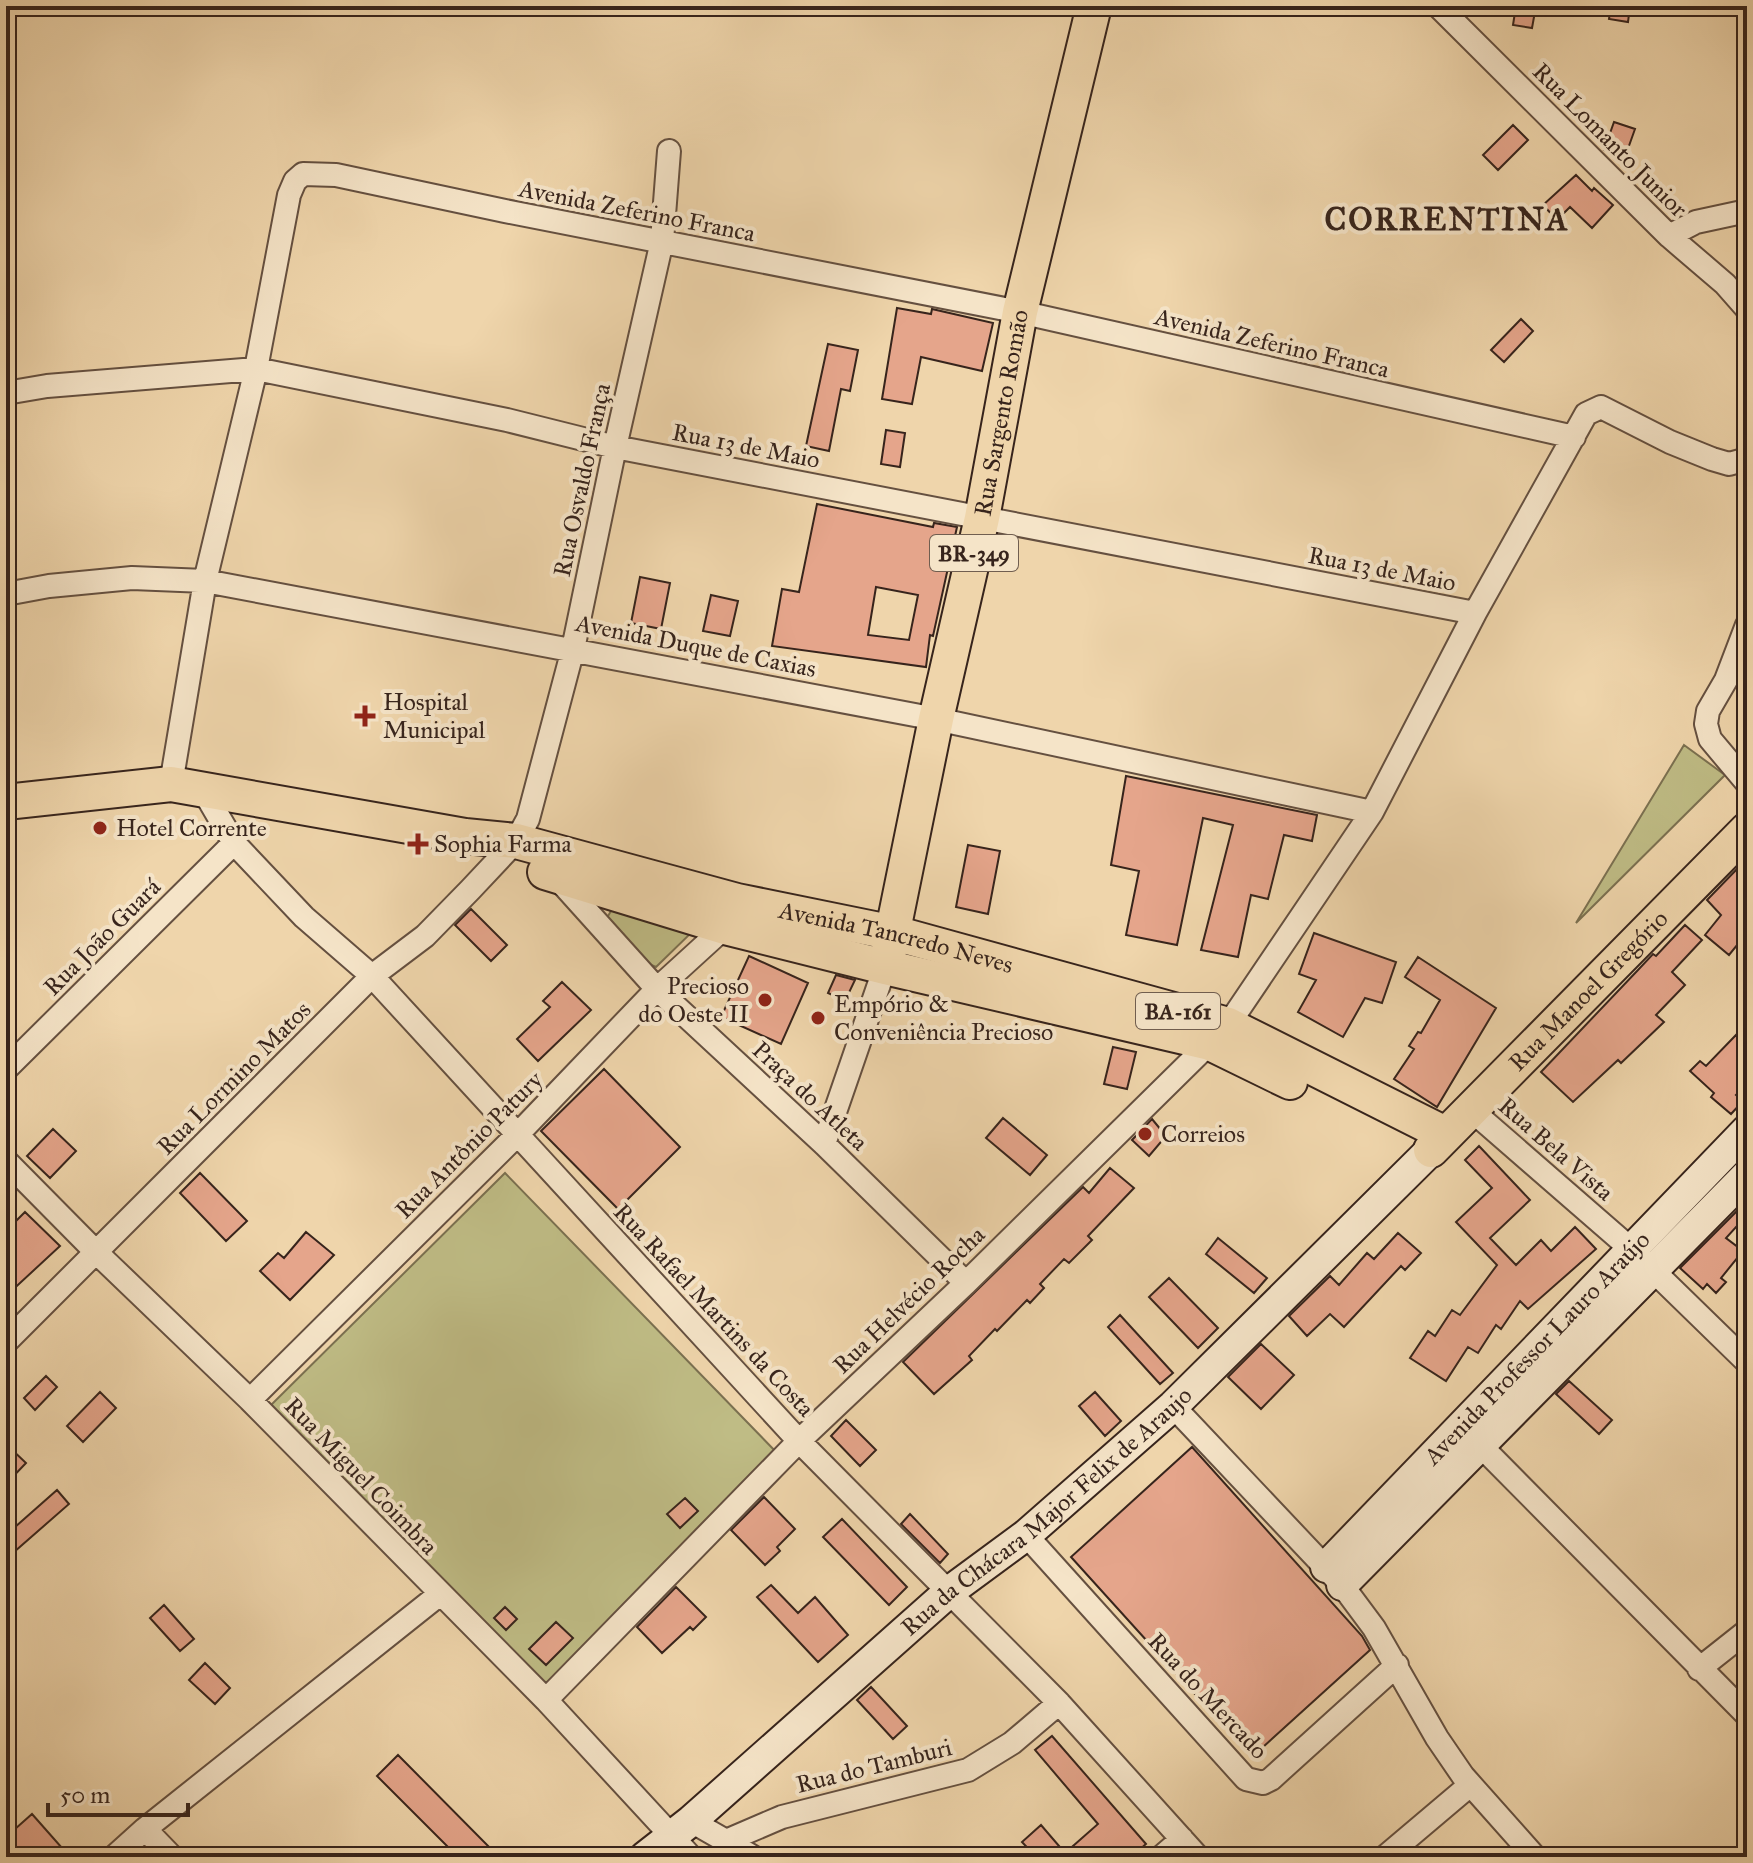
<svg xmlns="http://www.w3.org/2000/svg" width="1753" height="1863" font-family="'IM FELL Great Primer',serif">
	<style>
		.green { fill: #bfbc85; stroke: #7b7050; stroke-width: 2 }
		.building { fill: #e5a58b; stroke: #37241c; stroke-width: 2; fill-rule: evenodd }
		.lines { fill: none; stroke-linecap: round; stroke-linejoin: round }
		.street-casing { stroke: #655040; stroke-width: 26 }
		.secondary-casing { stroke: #37241c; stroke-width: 34 }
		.primary-casing { stroke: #37241c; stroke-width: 38 }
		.street { stroke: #f5e4c8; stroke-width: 22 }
		.secondary { stroke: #f5e4c8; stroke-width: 30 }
		.primary { stroke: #efd5ab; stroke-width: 34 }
		.poi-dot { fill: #8f2418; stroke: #f5e4c8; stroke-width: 3 }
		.labels { text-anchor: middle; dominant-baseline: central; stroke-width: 8; stroke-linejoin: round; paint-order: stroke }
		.shield { fill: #f5e4c8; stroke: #705e50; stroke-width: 2 }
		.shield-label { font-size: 22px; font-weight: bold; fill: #37241c }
		.street-label { font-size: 24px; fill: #37241c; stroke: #f5e4c8 }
		.poi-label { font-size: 24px; fill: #37241c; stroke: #f5e4c8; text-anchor: start }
		.district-label { font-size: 32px; font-weight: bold; letter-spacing: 2px; fill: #37241c; stroke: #f5e4c8 }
	</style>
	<rect width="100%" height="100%" fill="#efd5ab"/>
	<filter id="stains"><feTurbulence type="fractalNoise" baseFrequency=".0025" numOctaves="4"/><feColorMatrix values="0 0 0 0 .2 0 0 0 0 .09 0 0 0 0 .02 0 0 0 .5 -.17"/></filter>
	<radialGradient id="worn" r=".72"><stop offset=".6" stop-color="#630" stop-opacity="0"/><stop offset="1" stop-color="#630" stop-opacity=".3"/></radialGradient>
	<path class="green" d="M1684 745 1725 775 1576 923Z
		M615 904 691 933 656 967 649 964 604 923Z
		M505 1173 780 1456 545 1693 268 1408Z"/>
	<path class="building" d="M1516 6H1536L1532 28 1513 25Z
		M1611 6H1630L1628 22 1609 19Z
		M1614 122 1635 129 1625 157 1604 150Z
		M1513 125 1528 140 1498 170 1483 155Z
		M1576 175 1592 191 1594 188 1613 205 1592 228 1570 207 1557 220 1543 205Z
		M897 308 931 314 932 309 993 323 982 371 921 357 912 404 882 399Z
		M1521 319 1533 331 1504 362 1491 350Z
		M828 344 858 350 850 391 841 389 829 451 806 446Z
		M886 430 905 433 900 467 881 464Z
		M817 504 933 527 934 523 957 527 933 636 930 635 926 667 772 646 782 589 799 592ZM876 587 918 595 909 640 868 635Z
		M640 577 670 583 661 629 631 623Z
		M711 595 738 601 730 636 703 631Z
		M1126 776 1317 815 1312 841 1284 835 1268 899 1251 895 1238 957 1201 950 1233 825 1203 818 1177 945 1126 935 1139 871 1111 865Z
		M968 845 1000 851 988 914 956 907Z
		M1738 868 1747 876V933L1729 955 1705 935 1721 915 1707 900Z
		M471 909 507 945 491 961 455 925Z
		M1685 925 1702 940 1672 972 1685 985 1656 1015 1664 1022 1621 1063 1618 1060 1573 1102 1541 1072 1638 970 1653 954 1656 956Z
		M1314 933 1396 962 1382 1003 1365 998 1343 1037 1298 1012 1316 980 1299 974Z
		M749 956 808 983 781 1044 721 1017Z
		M1418 957 1496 1008 1437 1107 1394 1079 1414 1049 1409 1046 1418 1032 1421 1033 1440 1000 1405 977Z
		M836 975 855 980 845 1001 828 993Z
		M562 982 591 1010 538 1061 517 1039 550 1007 543 1001Z
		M1736 1035 1747 1045V1084L1736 1095 1743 1101 1731 1114 1711 1097 1714 1093 1690 1071 1700 1061 1706 1066Z
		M1113 1047 1136 1052 1127 1089 1104 1084Z
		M604 1069 680 1147 618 1209 541 1131Z
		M1003 1118 1047 1155 1030 1175 986 1138Z
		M1152 1119 1166 1136 1149 1156 1132 1140Z
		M53 1129 76 1151 50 1178 27 1156Z
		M1479 1146 1530 1200 1490 1238 1516 1265 1541 1240 1551 1251 1575 1227 1596 1249 1528 1309 1520 1301 1501 1329 1496 1325 1478 1353 1468 1347 1446 1381 1410 1358 1428 1331 1435 1336 1452 1310 1460 1315 1497 1265 1456 1222 1492 1188 1465 1160Z
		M1110 1168 1134 1188 1088 1236 1092 1240 1069 1263 1064 1259 1040 1284 1044 1288 1030 1303 1027 1300 997 1331 995 1329 969 1356 972 1360 934 1394 903 1362 1083 1187 1089 1193Z
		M200 1173 247 1221 226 1241 180 1193Z
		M1740 1208 1747 1215 1726 1238 1743 1251 1721 1278 1726 1282 1716 1293 1707 1284 1703 1289 1680 1268Z
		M25 1212 60 1246 6 1296V1231Z
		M306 1232 334 1255 290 1300 260 1271 278 1253 284 1258Z
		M1398 1233 1421 1253 1405 1270 1401 1266 1344 1327 1330 1314 1307 1336 1289 1316 1330 1276 1339 1285 1367 1253 1374 1259Z
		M1218 1238 1267 1278 1254 1293 1206 1254Z
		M1169 1278 1218 1328 1198 1348 1149 1297Z
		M1120 1315 1173 1373 1160 1384 1108 1327Z
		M1261 1344 1294 1375 1261 1409 1228 1377Z
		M46 1376 57 1387 35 1410 24 1398Z
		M1569 1381 1612 1420 1599 1434 1556 1394Z
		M100 1392 116 1408 83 1442 67 1426Z
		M1095 1392 1121 1421 1105 1436 1079 1406Z
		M846 1420 876 1450 860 1466 831 1436Z
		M6 1444 26 1463 6 1484Z
		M1192 1447 1362 1636 1370 1650 1252 1757 1071 1557Z
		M57 1490 69 1504 6 1559V1535Z
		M764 1497 795 1529 777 1547 780 1551 765 1565 731 1530Z
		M685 1498 698 1511 680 1528 667 1514Z
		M910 1514 948 1554 940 1563 901 1524Z
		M842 1519 907 1587 889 1605 823 1537Z
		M771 1585 798 1613 815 1597 848 1635 818 1662 757 1597Z
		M676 1587 706 1617 693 1630 690 1627 662 1653 637 1627Z
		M164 1605 194 1639 180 1651 150 1618Z
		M505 1607 517 1619 506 1630 494 1618Z
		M556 1622 573 1638 546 1665 529 1649Z
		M205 1663 230 1688 215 1704 189 1680Z
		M871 1687 907 1726 893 1739 857 1700Z
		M1052 1736 1146 1844 1131 1857H1036L1022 1842 1041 1825 1065 1853 1098 1824 1035 1750Z
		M398 1755 499 1857H458L377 1776Z
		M32 1814 70 1857H24L6 1837Z"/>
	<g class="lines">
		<defs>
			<path id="street" d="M1438 6 1669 236 1725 284 1747 309
				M1669 236 1696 222 1747 211
				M6 393 47 386 256 369 507 420 615 447 1475 613
				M6 594 49 586 132 578 205 581 936 719 1372 812
				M1747 625 1726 680 1708 711 1706 724 1710 739 1747 783
				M171 784 205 581 256 369 289 195 295 181 303 174 336 175 505 211 1020 312 1574 437
				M203 790 234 843 304 917 372 976 799 1441 1059 1703 1198 1857
				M558 879 657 989 824 1144 966 1283
				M6 1069 234 843
				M1470 1109 1631 1249 1747 1362
				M824 1144 885 967
				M6 1161 97 1253 250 1400 546 1700 691 1857
				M6 1342 372 976 425 936 470 890 516 841 528 819 573 649 615 447 662 241 669 151
				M250 1400 517 1135 657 989 725 927 728 919
				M1173 1406 1342 1585 1374 1628 1437 1738 1463 1776 1535 1857
				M1470 1435 1747 1715
				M1026 1535 1246 1779 1263 1783 1271 1779 1397 1665
				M1699 1669 1747 1631
				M546 1700 799 1441 966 1283 1228 1025 1372 812 1475 613 1586 414 1601 407 1670 442 1712 459 1729 464 1747 459
				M691 1821 726 1841 782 1817 968 1770 1012 1743 1059 1703
				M145 1829 172 1857
				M726 1841 753 1857
				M114 1857 145 1829 440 1594
				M1161 1857 1182 1839
				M1385 1857 1470 1785"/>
			<g id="secondary">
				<path id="s1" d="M1326 1567 1747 1130"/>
				<path d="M1342 1585 1747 1175"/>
				<path id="s2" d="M645 1857 691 1821 950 1591 1026 1535 1173 1406 1431 1150"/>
			</g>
			<g id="primary">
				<path id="s3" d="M6 802 171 784 465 836 516 841 737 901 894 933 1228 1025 1445 1134"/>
				<path d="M545 872 725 927 885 967 1210 1043 1290 1082"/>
				<path id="s4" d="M888 955 936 719 982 518 1020 312 1094 6"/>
				<path id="s5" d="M1431 1150 1747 830"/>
			</g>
		</defs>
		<use href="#street" class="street-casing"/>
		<use href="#secondary" class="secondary-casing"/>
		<use href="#primary" class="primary-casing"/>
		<use href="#street" class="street"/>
		<use href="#secondary" class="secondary"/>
		<use href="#primary" class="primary"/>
	</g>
	<g class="poi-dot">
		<path d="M361 704h8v8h8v8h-8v8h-8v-8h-8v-8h8z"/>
		<circle cx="100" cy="828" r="8"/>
		<path d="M414 832h8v8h8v8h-8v8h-8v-8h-8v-8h8z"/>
		<circle cx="765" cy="1000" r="8"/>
		<circle cx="818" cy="1018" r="8"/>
		<circle cx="1145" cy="1134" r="8"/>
	</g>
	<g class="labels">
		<g class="shield">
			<rect x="930" y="535" width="88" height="36" rx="6"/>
			<rect x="1136" y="993" width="84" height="36" rx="6"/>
		</g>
		<g class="shield-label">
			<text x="974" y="553">BR-349</text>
			<text x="1178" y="1011">BA-161</text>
		</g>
		<g class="street-label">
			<text transform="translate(1610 140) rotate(45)">Rua Lomanto Junior</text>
			<text transform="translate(637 211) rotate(11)">Avenida Zeferino Franca</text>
			<text transform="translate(1272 343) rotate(13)">Avenida Zeferino Franca</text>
			<text stroke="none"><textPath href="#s4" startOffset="554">Rua Sargento Romão</textPath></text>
			<text transform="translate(746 446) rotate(11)">Rua 13 de Maio</text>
			<text transform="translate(582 480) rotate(-78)">Rua Osvaldo França</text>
			<text transform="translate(1382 569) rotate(11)">Rua 13 de Maio</text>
			<text transform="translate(696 646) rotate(11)">Avenida Duque de Caxias</text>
			<text transform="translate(102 937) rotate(-45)">Rua João Guará</text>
			<text stroke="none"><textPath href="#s3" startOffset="908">Avenida Tancredo Neves</textPath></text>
			<text stroke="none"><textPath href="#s5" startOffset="224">Rua Manoel Gregório</textPath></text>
			<text transform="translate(234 1078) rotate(-45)">Rua Lormino Matos</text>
			<text transform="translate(810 1096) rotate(43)">Praça do Atleta</text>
			<text transform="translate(469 1145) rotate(-45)">Rua Antônio Patury</text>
			<text transform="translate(1556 1149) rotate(41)">Rua Bela Vista</text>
			<text transform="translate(909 1300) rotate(-44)">Rua Helvécio Rocha</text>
			<text transform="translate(714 1310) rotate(47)">Rua Rafael Martins da Costa</text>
			<text stroke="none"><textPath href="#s1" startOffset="304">Avenida Professor Lauro Araújo</textPath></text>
			<text transform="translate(361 1476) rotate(46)">Rua Miguel Coimbra</text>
			<text stroke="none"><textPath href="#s2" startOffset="530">Rua da Chácara Major Felix de Araujo</textPath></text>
			<text transform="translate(1208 1696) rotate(47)">Rua do Mercado</text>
			<text transform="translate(874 1766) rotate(-14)">Rua do Tamburi</text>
		</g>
		<g class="poi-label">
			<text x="383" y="702">Hospital<tspan x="383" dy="28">Municipal</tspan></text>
			<text x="116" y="828">Hotel Corrente</text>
			<text x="434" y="844">Sophia Farma</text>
			<text x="749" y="986" text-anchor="end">Precioso<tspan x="749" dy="28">do Oeste II</tspan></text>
			<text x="834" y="1004">Empório &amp;<tspan x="834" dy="28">Conveniência Precioso</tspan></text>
			<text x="1161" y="1134">Correios</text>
		</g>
		<g class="district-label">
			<text x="1447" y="219">CORRENTINA</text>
		</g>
	</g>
	<rect width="1753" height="1863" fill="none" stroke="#efd5ab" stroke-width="32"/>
	<rect x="8" y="8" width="1737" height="1847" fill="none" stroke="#37241c" stroke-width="4"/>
	<rect x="16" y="16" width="1721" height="1831" fill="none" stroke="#37241c" stroke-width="2"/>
	<path d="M48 1803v12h140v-12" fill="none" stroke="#37241c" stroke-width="4"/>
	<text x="60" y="1803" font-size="24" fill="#37241c" stroke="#f5e4c8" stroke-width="6" paint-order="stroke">50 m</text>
	<rect width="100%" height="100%" filter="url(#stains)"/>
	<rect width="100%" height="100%" fill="url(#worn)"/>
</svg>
